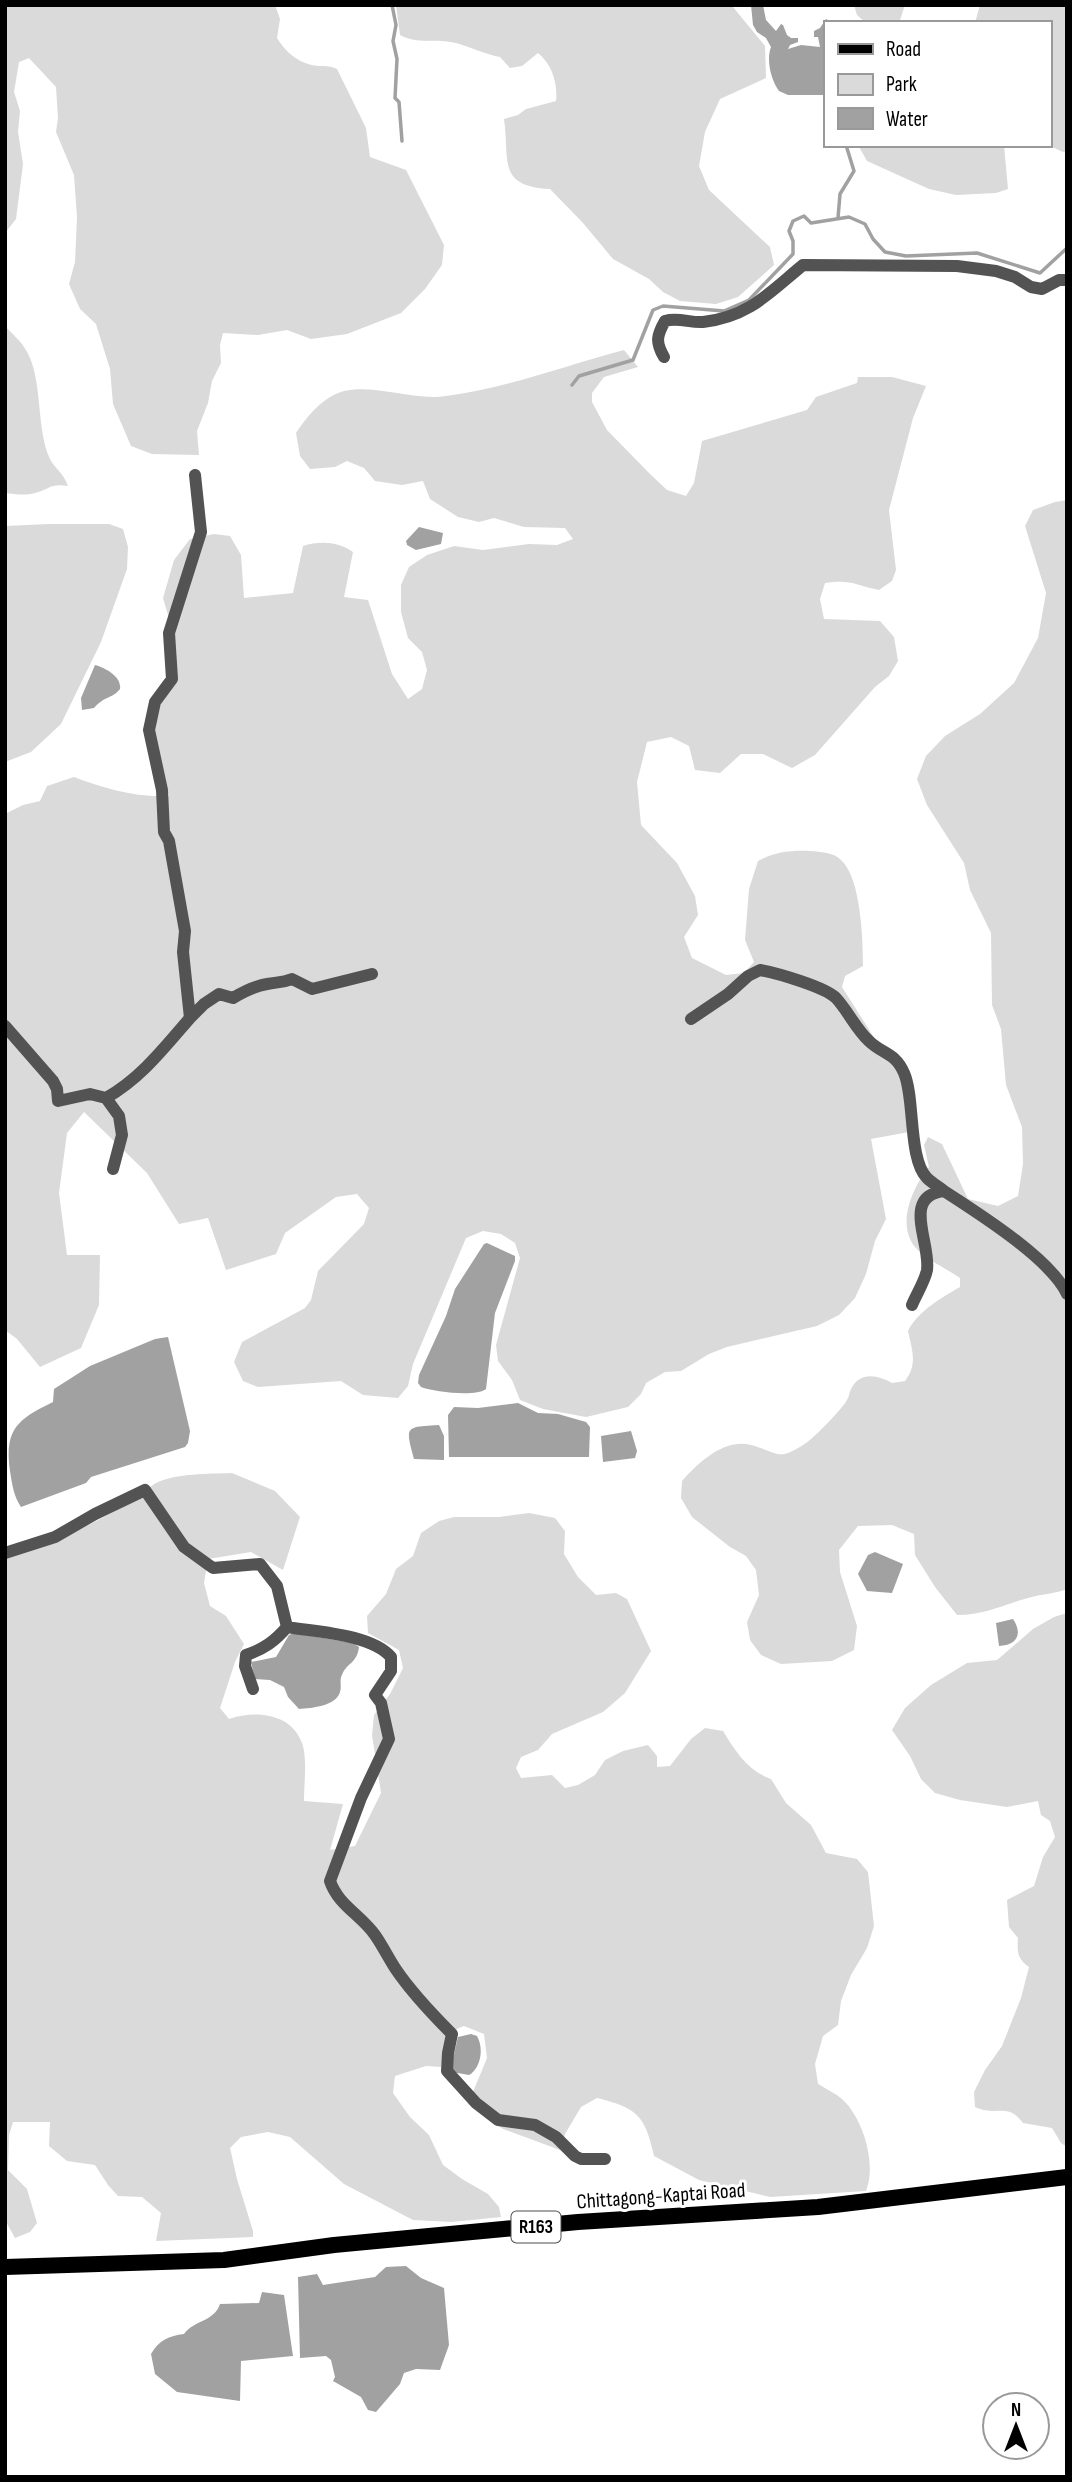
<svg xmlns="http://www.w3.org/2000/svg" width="1072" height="2482" font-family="'Sofia Sans Condensed',sans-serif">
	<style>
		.green { fill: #dadada }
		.water { fill: #a1a1a1 }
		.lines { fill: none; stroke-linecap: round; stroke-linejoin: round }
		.stream { stroke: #a1a1a1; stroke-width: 3.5 }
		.minor { stroke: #535353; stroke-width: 12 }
		.major { stroke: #000; stroke-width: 16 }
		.labels { text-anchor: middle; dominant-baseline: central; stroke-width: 6; stroke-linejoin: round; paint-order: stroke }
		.shield { fill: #fff; stroke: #4c4c4c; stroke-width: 2 }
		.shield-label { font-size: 19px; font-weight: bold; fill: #000 }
		.street-label { font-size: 21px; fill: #000; stroke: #fff }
	</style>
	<rect width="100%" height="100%" fill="#fff"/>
	<path class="green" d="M5 5H275L280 19 277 38C287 54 301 65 320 66 327 66 330 66 337 69L366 128 370 157 406 170 444 245 442 265 425 289 401 313 347 334 311 339 287 330 258 335 223 333 220 345 221 363 212 381 208 403 197 431 199 455 152 454 131 446 113 404 110 369 96 324 80 309 69 284 75 262 77 217 74 175 56 132 58 118 56 87 29 58 19 62 14 92 20 111 18 132 23 164 16 219 5 233Z
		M396 5H729L733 7 765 46 766 78 720 99 705 132 699 166 709 190 770 247 774 265 738 297 716 304 680 301 663 292 649 279 613 259 583 223 550 189C496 186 510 160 504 119L518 115 526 109 556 101C558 84 552 64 538 53L522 66 510 68 500 57C484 54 471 47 456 43 436 38 418 45 400 35Z
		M854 5H905L900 20 894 23H866L857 15Z
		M980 5H1067V151L1063 152 1050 146 1049 143V23H975Z
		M858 145H1004L1008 189 996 193 956 195 929 189 867 161Z
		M5 326C11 333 19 339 24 347 44 375 35 427 50 459 55 469 63 472 68 486 50 483 50 489 35 493 25 496 15 494 5 493Z
		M624 350 638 367 604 377 592 393V402L607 430 650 474 667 490 686 496 694 483 702 441 807 410 816 397 857 383 858 377H892L926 386 913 418 889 510 896 570 892 581 879 590C855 585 851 579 825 583L820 599 824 619 880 621 894 637 898 661 889 676 875 687 815 755 792 768 763 754H741L720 773 695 770 689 746 671 737 647 742 637 782 641 825 677 863 695 896 698 915 684 937 692 958 726 975 744 973 754 962 745 940 749 889 758 861C775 852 790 850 810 851 821 852 833 852 841 860 861 878 863 940 863 966L845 976 842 987 875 1039 903 1076 909 1132 871 1139 886 1219 875 1241 866 1274 855 1298 839 1315 817 1326 727 1347 709 1354 681 1371 665 1372 646 1383 641 1394 628 1407 586 1417 543 1409 520 1400 512 1380 498 1361 496 1345 520 1258 515 1243 501 1234 483 1231 466 1238 413 1364 408 1386 398 1398 363 1395 341 1381 258 1387 243 1381 234 1362 242 1342 305 1308 311 1300 318 1271 364 1224 369 1208 357 1194 336 1197 285 1233 276 1254 226 1270 208 1218 179 1224 147 1173 84 1112 67 1133 59 1193 67 1255H100L99 1305 81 1348 40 1367 17 1339 5 1330V814L23 805 40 801 47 786 74 777C103 788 137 798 169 796L153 735 175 639 163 598 174 560 190 539 214 534 230 536 241 555 244 598 293 593 303 546C319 541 338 541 353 552L344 597 368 600 392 674 408 699 422 689 427 670 422 652 408 638 401 612V585L409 567 427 555 454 546 483 550 529 544 557 545 573 539 565 528 524 527 494 518 479 522 458 517 430 499 423 481 402 485 375 481 364 468 347 461 335 467 310 469 300 456 296 433C308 415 323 397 344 391 375 384 415 401 446 396 507 388 564 366 624 350Z
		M1067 500V1589C1054 1594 1041 1594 1028 1598 1002 1605 985 1615 957 1615L935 1587 915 1555 914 1534 892 1525 858 1526 839 1550 840 1572 857 1626 854 1650 832 1661 781 1664 761 1655 750 1640 747 1622 759 1595 756 1570 746 1556 730 1547 692 1517 681 1498 682 1481C698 1463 724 1438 751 1445 780 1453 777 1462 806 1443 814 1438 843 1408 847 1400 849 1397 849 1393 851 1389 860 1371 878 1375 892 1383L905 1381C918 1364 912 1350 908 1331 918 1311 941 1298 960 1287V1278C946 1268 926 1260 915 1247 896 1223 913 1187 929 1167L924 1145 928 1137 942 1144 968 1199 998 1206 1018 1196 1023 1164 1022 1127 1006 1085 1001 1029 992 1005 991 933 970 890 964 863 927 805 917 779 926 756 945 736 980 714 1014 683 1038 638 1046 593 1025 526 1033 510 1055 502Z
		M49 524H109L123 529 128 547 127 569 101 642 61 724 31 752 5 762V526Z
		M232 1473 275 1491 300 1517 283 1570 251 1552 208 1559 204 1583 210 1606 226 1616 244 1644 235 1662 220 1708 229 1719C256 1710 293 1713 303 1746 307 1762 304 1784 304 1801L343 1804 330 1850 355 1846 381 1793 372 1735 374 1715 390 1694 403 1668 399 1650 368 1633 367 1616 386 1594 396 1569 413 1556 421 1533 439 1521 454 1517H499L529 1513 555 1518 565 1531 564 1554 578 1577 596 1595 616 1593 627 1599 651 1651 625 1693 603 1712 552 1734 538 1750 521 1757 516 1768 521 1778 552 1775 565 1788 578 1785 595 1775 605 1760 623 1751 648 1745 657 1756V1767L670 1766 691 1739 705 1728 723 1731C736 1752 748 1771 771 1779L786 1803 811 1825 826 1853 857 1859 868 1872 874 1926 867 1948 851 1975 841 2001 838 2025 823 2036 815 2064 818 2084C826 2089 835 2093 842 2099 863 2118 877 2164 866 2191L770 2197 699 2180 654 2156C645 2115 637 2108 597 2098L581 2107 565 2134 560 2150 503 2129 468 2104 487 2058 484 2034 464 2026C445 2032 444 2049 441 2067L426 2066 395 2076 393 2093 410 2117 429 2135 443 2165 462 2179 488 2194 499 2207 501 2217 452 2222 413 2220 344 2184 290 2137 268 2132 241 2137 230 2148 237 2179 253 2231V2237L156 2241 161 2213 142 2197 118 2196 108 2185 95 2165 67 2161 49 2146 50 2122H13L9 2135 8 2170 27 2189 37 2223 30 2232 15 2238 5 2220V1556C52 1544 93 1524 135 1500 143 1496 148 1487 156 1483 176 1473 210 1474 232 1473Z
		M1067 1613V2147L1061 2143 1052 2128 1023 2123C1008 2102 996 2117 975 2107L974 2092 985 2070 1002 2046 1021 1998 1029 1967C1017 1959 1017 1951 1018 1938L1009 1927 1007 1900 1034 1886 1043 1857 1055 1837 1050 1821 1041 1815 1038 1801 1007 1807 960 1800 935 1793 921 1779 910 1756 892 1730 905 1708 931 1685 967 1663 997 1660 1033 1629 1054 1617Z"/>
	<path class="water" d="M751 5H763L766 20 776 31 781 24 783 25 787 35 791 38H798V42L790 45 788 49 801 45 820 47 818 37H814V31L820 28 826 19 832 22 825 23V95H788L779 91C771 80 766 60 771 47L766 38 757 32 753 25Z
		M419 527 443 533 441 544 416 550 407 545 406 541Z
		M95 665C106 668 122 677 120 689 112 699 104 696 94 708L82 710 81 698Z
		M487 1243 515 1256V1261L495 1313 486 1389C476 1397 434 1392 421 1387L418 1383 419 1375 446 1316 455 1289 484 1244Z
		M168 1337 190 1431 188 1443 185 1447 91 1477 86 1483 21 1507C14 1497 12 1484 10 1471 4 1429 18 1419 53 1402L54 1389 90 1366 155 1339Z
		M518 1403 538 1413 558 1414 586 1422 590 1427 589 1457H449L448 1415 454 1407 478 1408Z
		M439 1425 444 1436V1460L414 1459C405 1426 405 1427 439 1425Z
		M631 1431 637 1451 635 1458 603 1462 601 1436Z
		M875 1552 903 1564 892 1593 867 1591 858 1574 868 1555Z
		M1013 1619C1023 1634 1017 1645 999 1646L996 1623Z
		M294 1633 353 1643 359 1647C357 1664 346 1663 342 1675 339 1680 342 1687 340 1692 336 1706 312 1708 299 1709L288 1697 284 1687 270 1680 255 1679 251 1662 276 1657 289 1635Z
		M471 2034 477 2036C484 2048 481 2068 469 2075L452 2072 451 2067 458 2037Z
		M406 2266 421 2278 444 2288 449 2345 440 2370 416 2369 404 2373 400 2384 376 2412 368 2410 361 2397 333 2381 335 2377 331 2360 326 2356 300 2358 298 2277 317 2274 323 2285 375 2277 386 2267Z
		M262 2292 284 2295 293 2356 241 2361 240 2401 177 2392 155 2374 151 2354C159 2340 169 2336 184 2334 194 2320 214 2322 220 2304L259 2303Z"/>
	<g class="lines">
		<path class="stream" d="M392 5 396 25 393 41 397 59 395 98 399 102 402 141
			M838 218 840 194 854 171 846 145
			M572 385 579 376 633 360 653 310 663 306 724 311 749 300 793 254V241L789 231 793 221 804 216 811 223 849 217 865 224 873 239 885 252 906 256 977 253 1040 273 1067 248"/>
		<path class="minor" d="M664 357C655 342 657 335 665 321 678 317 690 323 703 322 749 317 770 292 803 265L957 266 996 271 1015 277 1031 287 1042 289 1059 280H1067
			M190 1018 204 1004 219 994 233 998C243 992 255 986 267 984 277 982 282 983 292 979L312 989 372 974
			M691 1019 728 994 748 976 760 970C777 973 825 987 836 998 848 1011 856 1029 869 1041 882 1054 895 1052 904 1073 915 1097 908 1159 927 1178 932 1183 939 1187 944 1191
			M5 1026 53 1081 57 1089 58 1101 90 1094 106 1098 119 1116 122 1135 113 1169
			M106 1098C141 1078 164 1048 190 1018L183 952 185 931 169 841 164 832 162 790 149 730 155 702 172 679 169 633 201 532 195 475
			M912 1305C916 1295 925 1281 927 1270 931 1243 901 1196 944 1191 978 1213 1051 1259 1067 1294
			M5 1553 55 1537 95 1514 145 1490 184 1547 213 1568 260 1564 277 1586 287 1627
			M253 1689 245 1666 246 1655C264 1649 275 1641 287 1627 317 1632 371 1634 391 1657V1671L375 1695 381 1703 389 1739 361 1798 330 1881C338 1905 361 1915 375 1935 382 1945 388 1957 395 1968 411 1992 432 2014 452 2034L448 2053 447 2071 476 2103 498 2120 535 2125 556 2137 575 2156 581 2159H605"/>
		<path class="major" d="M5 2267 224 2260 334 2245 578 2222 818 2207 1067 2177"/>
	</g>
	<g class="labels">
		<rect class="shield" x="511.5" y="2211.5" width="49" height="31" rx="5"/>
		<g class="shield-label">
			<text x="536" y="2227">R163</text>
		</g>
		<g class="street-label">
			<text transform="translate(661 2196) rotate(-4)">Chittagong-Kaptai Road</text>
		</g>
	</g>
	<rect width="1072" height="2482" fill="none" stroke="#000000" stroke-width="14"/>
	<rect x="824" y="21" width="228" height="126" fill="#ffffff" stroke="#999999" stroke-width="2"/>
	<rect x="838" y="44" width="35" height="10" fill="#000000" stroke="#999999" stroke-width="2"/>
	<text x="886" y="56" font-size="21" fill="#000000">Road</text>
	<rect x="838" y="74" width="35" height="21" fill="#dadada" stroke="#999999" stroke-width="2"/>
	<text x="886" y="91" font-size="21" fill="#000000">Park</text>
	<rect x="838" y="108" width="35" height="21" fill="#a1a1a1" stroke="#999999" stroke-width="2"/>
	<text x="886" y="126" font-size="21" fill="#000000">Water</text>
	<g transform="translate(1016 2426)"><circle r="33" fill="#ffffff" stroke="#999999" stroke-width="2"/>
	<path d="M0-5L12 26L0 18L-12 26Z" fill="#000000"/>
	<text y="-10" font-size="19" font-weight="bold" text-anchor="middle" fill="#000000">N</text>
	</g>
</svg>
